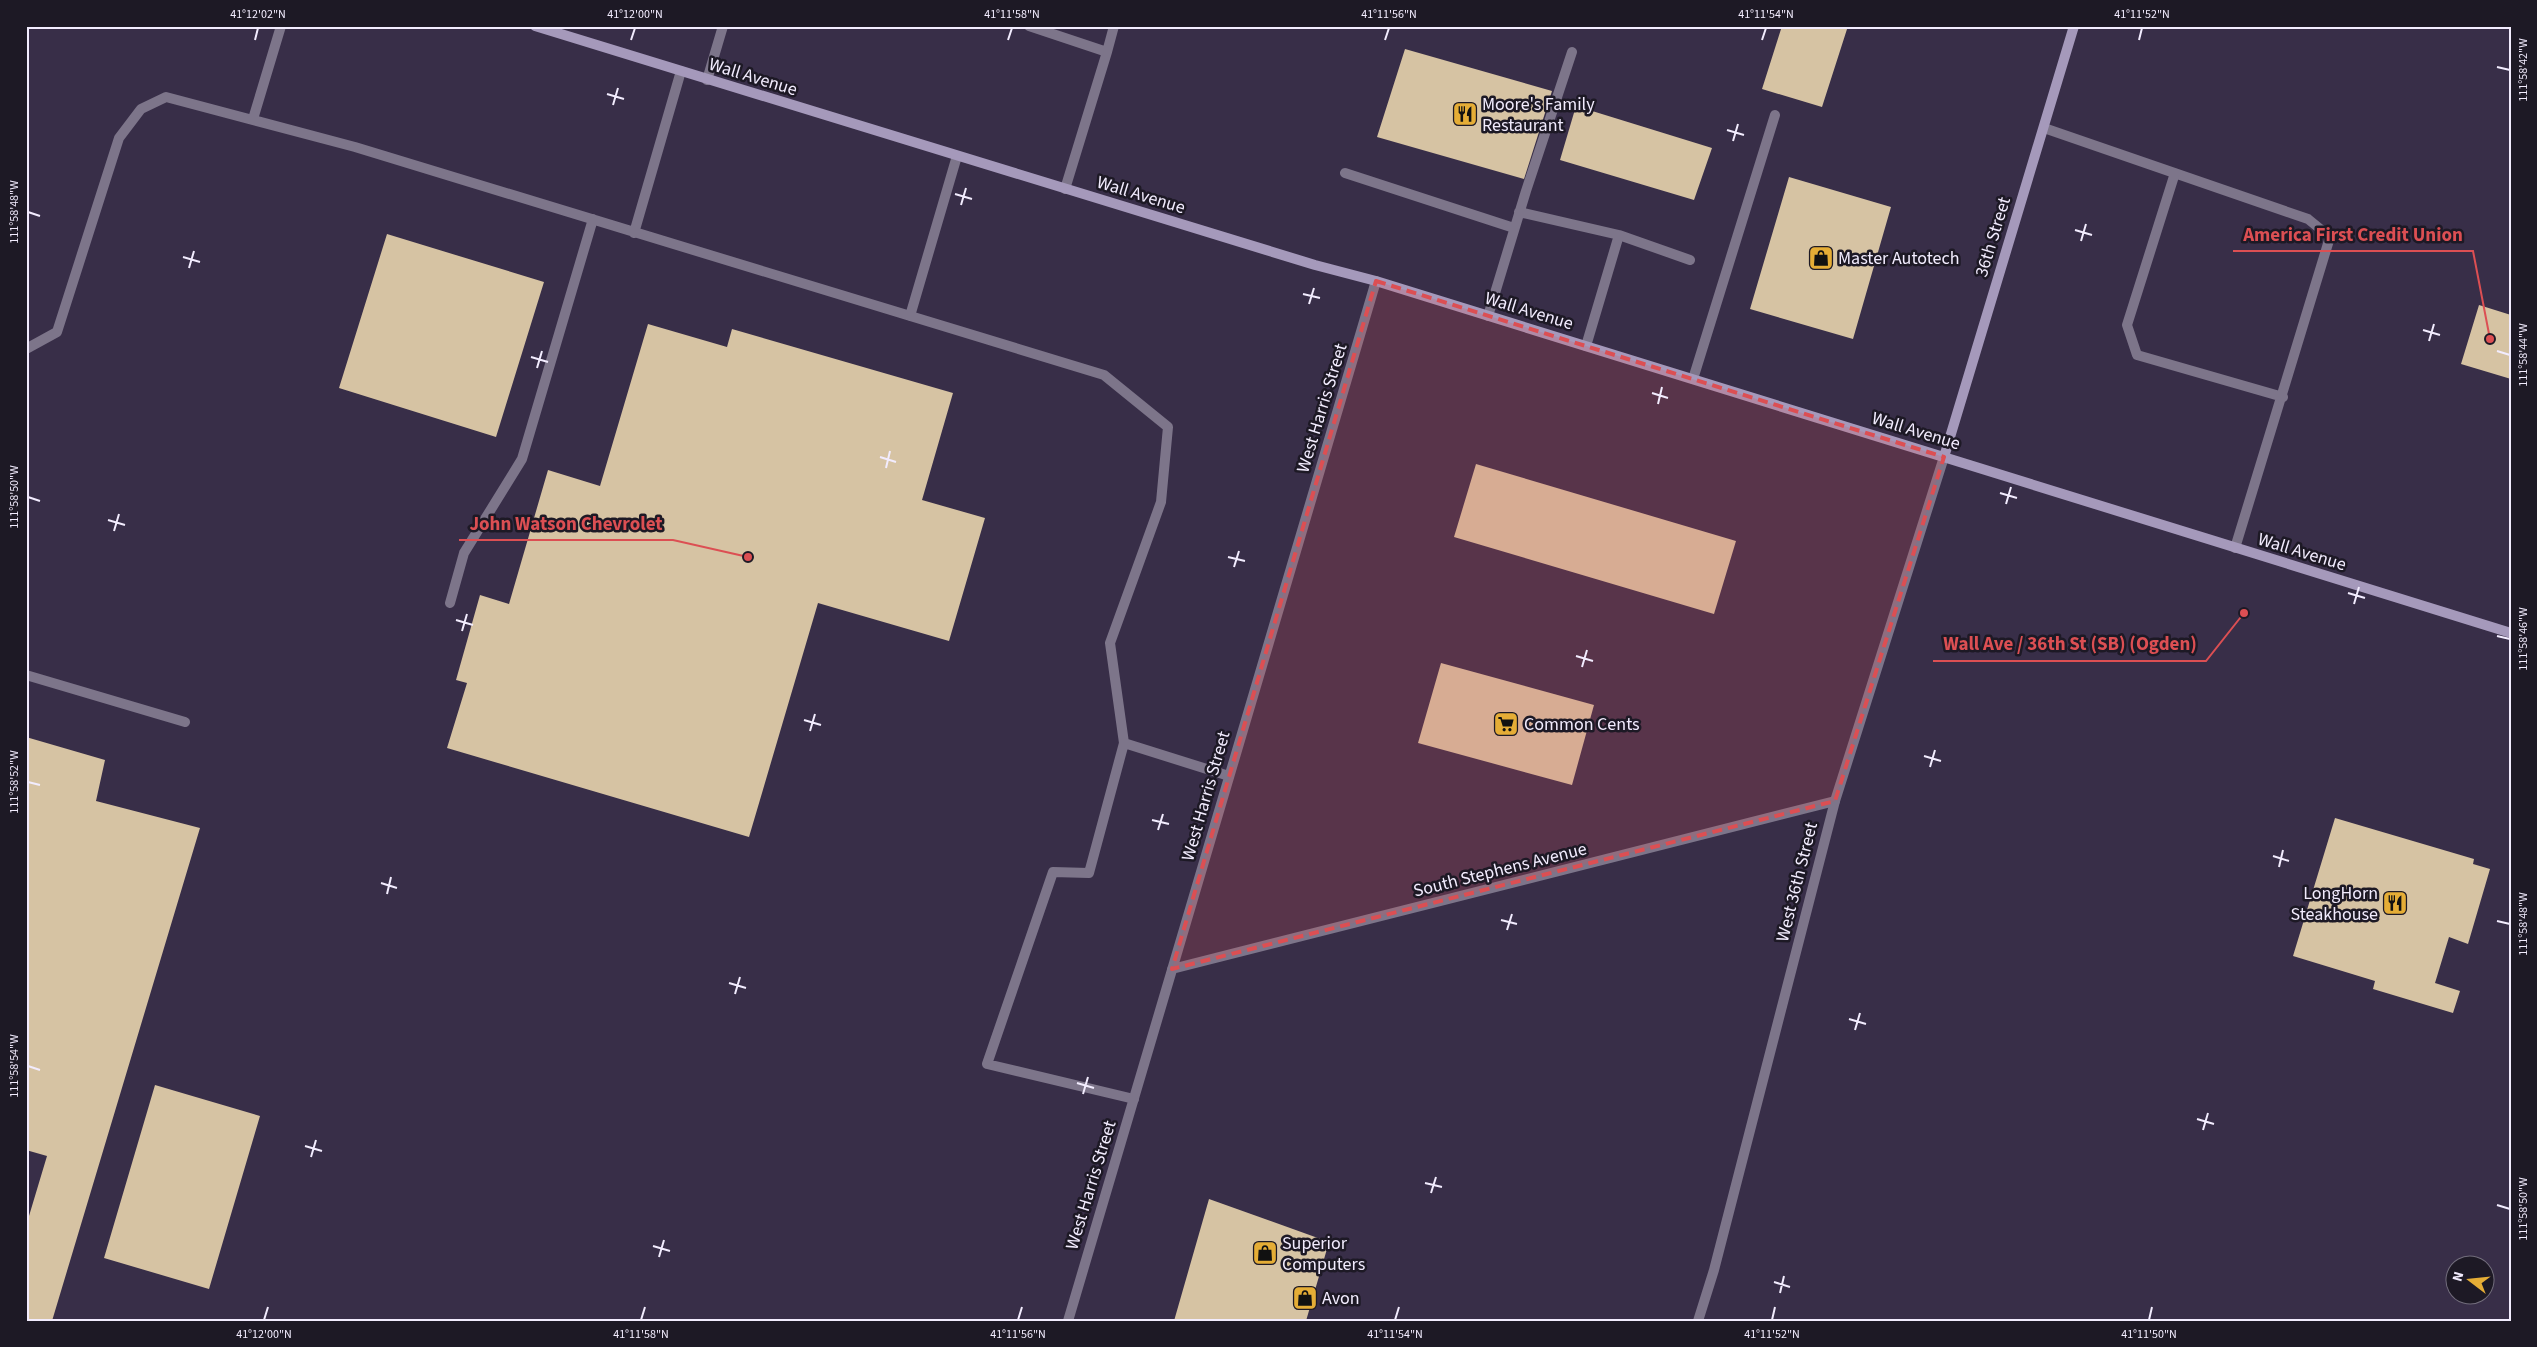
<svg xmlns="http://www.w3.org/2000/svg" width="2537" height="1347" font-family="'Source Sans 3',sans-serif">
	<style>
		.building { fill: #d6c3a3 }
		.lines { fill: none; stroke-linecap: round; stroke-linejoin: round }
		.service { stroke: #7d758a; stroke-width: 10 }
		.minor { stroke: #7d758a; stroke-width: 10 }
		.tertiary { stroke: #7d758a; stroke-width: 10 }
		.secondary { stroke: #a599bb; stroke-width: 10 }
		.marked { fill: #dc4f53; fill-opacity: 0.2; stroke: #dc4f53; stroke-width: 4; stroke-dasharray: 10 6; stroke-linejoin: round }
		.ticks { fill: none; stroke: #f2ecfe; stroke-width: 2 }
		.labels { text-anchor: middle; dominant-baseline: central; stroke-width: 5; stroke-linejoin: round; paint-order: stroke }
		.street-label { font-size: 18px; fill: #f2ecfe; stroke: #1d1925 }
		.poi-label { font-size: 18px; fill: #f2ecfe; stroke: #1d1925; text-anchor: start }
		.leader { fill: none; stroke: #dc4f53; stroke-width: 2 }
		.callout-dot { fill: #dc4f53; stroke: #1d1925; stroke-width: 2 }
		.callout-label { font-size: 19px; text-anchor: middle; font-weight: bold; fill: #dc4f53; stroke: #1d1925; stroke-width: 5; stroke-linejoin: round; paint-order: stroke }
		.neatline { fill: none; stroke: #f2ecfe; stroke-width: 2 }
		.ticks-label { font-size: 12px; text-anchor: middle; fill: #f2ecfe }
	</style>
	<rect width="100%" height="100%" fill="#382e48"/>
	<path class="building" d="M1782 26H1848L1822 107 1762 89Z
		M1405 49 1552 91 1524 179 1377 137Z
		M1576 106 1712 148 1694 200 1560 160Z
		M1789 177 1891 207 1853 339 1750 309Z
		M387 234 544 282 496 437 339 388Z
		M2479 305 2511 315V379L2461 364Z
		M648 324 727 347 732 329 953 393 922 500 985 518 949 641 818 603 749 837 447 748 467 683 456 680 480 595 509 604 548 470 600 486Z
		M1476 464 1736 541 1714 614 1454 537Z
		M1441 663 1594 705 1572 785 1418 743Z
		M26 737 105 760 96 801 200 828 52 1321H26V1226L47 1156 26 1150Z
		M2335 818 2474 859 2473 864 2490 869 2468 944 2449 937 2435 983 2460 991 2453 1013 2373 989 2375 981 2293 956Z
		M155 1085 260 1116 209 1289 104 1258Z
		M1209 1199 1329 1242 1306 1321H1174Z"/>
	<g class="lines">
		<path class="service" d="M1029 26 1107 52 1065 189
			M1107 52 1114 26
			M253 119 281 26
			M2044 128 2308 219 2330 237 2235 548
			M1345 173 1514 228
			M2175 173 2127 325 2137 355 2283 397
			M1519 212 1619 235
			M634 233 681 71
			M910 316 957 156
			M1488 316 1526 191 1572 52
			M1586 346 1619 235 1690 260
			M26 349 57 332 119 138 141 109 166 97 355 147 1104 375 1168 427 1161 502 1110 643 1124 743 1089 873 1053 872 987 1064 1134 1099
			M1693 379 1775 115
			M450 603 464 553 522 459 593 219
			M26 675 185 722
			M1124 743 1229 776"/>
		<path class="minor" d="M707 80 723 26
			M1172 969 1835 801
			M1068 1321 1376 281"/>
		<path class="tertiary" d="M1698 1321 1714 1270 1835 801 1944 457"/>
		<path class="secondary" d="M535 26 1315 265 1376 281 2511 633
			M1944 457 2074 26"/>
	</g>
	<path class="marked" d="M1376 281 1944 457 1835 801 1172 969Z"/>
	<path class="ticks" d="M255 40 258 28M631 40 635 28M1008 40 1012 28M1385 40 1389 28M1762 40 1766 28M2139 40 2142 28M2497 67 2510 70M607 94 624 99M613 105 618 88M1727 130 1744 135M1733 141 1738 124M955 194 972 199M961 205 966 188M28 212 40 216M2075 230 2092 235M2081 241 2086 224M183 257 200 262M189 268 194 251M1303 294 1320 298M1309 304 1314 288M2423 330 2440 335M2429 341 2434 324M2497 351 2510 355M531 357 548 362M537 368 542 351M1652 393 1668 398M1658 404 1662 387M880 457 896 462M886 468 890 451M2000 493 2017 498M28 497 40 501M2006 504 2011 487M108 520 125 525M114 531 119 514M1228 557 1245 561M1234 567 1239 551M2348 593 2365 598M2354 604 2359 587M456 620 473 625M462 631 467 614M2497 636 2510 639M1576 656 1593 661M1582 667 1587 650M804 720 821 725M810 731 815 714M1924 756 1941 761M1930 767 1935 750M28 782 40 785M1152 820 1169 824M1158 830 1163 814M2273 856 2289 861M2279 867 2283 850M381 883 397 888M387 894 391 877M1501 920 1517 924M2497 921 2510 924M1507 930 1512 914M729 983 746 988M735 994 740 977M1849 1019 1866 1024M1855 1030 1860 1013M28 1066 40 1070M1077 1083 1094 1088M1083 1094 1088 1077M2197 1119 2214 1124M2203 1130 2208 1113M305 1146 322 1151M311 1157 316 1140M1425 1183 1442 1187M1431 1193 1436 1177M2497 1205 2510 1209M653 1246 670 1251M659 1257 664 1240M1774 1282 1790 1287M1780 1293 1784 1276M264 1320 268 1307M641 1320 645 1307M1018 1320 1022 1307M1395 1320 1399 1307M1772 1320 1775 1307M2149 1320 2152 1307"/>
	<defs>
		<symbol id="restaurant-square" viewBox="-11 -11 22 22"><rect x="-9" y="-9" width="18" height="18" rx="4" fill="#e5ad36" stroke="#1d1925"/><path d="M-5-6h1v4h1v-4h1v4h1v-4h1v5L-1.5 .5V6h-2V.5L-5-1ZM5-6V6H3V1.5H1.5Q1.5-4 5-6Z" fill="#111"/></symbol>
		<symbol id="shop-square" viewBox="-11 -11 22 22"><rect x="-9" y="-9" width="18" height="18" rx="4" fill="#e5ad36" stroke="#1d1925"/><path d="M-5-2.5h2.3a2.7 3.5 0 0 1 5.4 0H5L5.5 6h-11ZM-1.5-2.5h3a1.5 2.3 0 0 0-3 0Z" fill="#111"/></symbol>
		<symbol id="supermarket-square" viewBox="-11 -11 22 22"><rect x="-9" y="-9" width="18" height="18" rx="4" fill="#e5ad36" stroke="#1d1925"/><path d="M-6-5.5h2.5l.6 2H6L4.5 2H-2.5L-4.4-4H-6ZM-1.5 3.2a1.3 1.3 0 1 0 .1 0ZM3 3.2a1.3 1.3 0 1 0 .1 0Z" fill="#111"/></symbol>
	</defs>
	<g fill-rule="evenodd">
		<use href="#restaurant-square" x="1451" y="100" width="28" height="28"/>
		<use href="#shop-square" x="1807" y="244" width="28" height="28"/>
		<use href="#supermarket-square" x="1492" y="710" width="28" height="28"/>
		<use href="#restaurant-square" x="2381" y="889" width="28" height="28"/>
		<use href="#shop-square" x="1251" y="1239" width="28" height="28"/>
		<use href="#shop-square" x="1291" y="1284" width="28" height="28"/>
	</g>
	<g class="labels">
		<g class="street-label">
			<text transform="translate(753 77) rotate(17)">Wall Avenue</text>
			<text transform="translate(1141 195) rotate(17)">Wall Avenue</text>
			<text transform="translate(1993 237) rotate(-73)">36th Street</text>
			<text transform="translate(1529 311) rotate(17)">Wall Avenue</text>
			<text transform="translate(1322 408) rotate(-73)">West Harris Street</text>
			<text transform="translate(1916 431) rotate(17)">Wall Avenue</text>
			<text transform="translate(2302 552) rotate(17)">Wall Avenue</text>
			<text transform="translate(1206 796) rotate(-74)">West Harris Street</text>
			<text transform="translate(1500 870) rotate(-14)">South Stephens Avenue</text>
			<text transform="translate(1797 882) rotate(-76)">West 36th Street</text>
			<text transform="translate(1091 1185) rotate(-73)">West Harris Street</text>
		</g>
		<g class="poi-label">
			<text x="1482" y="104">Moore's Family<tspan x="1482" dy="21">Restaurant</tspan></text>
			<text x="1838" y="258">Master Autotech</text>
			<text x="1524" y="724">Common Cents</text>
			<text x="2378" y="893" text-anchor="end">LongHorn<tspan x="2378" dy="21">Steakhouse</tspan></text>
			<text x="1282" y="1243">Superior<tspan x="1282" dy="21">Computers</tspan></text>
			<text x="1322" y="1298">Avon</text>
		</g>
	</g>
	<path class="leader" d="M2490 339L2473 251H2233M748 557L673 540H459M2244 613L2206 661H1933"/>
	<g class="callout-dot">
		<circle cx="2490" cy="339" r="5"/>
		<circle cx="748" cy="557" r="5"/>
		<circle cx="2244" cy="613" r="5"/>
	</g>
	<g class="callout-label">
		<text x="2353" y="241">America First Credit Union</text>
		<text x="566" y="530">John Watson Chevrolet</text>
		<text x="2070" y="650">Wall Ave / 36th St (SB) (Ogden)</text>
	</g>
	<rect width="2537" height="1347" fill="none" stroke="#1d1925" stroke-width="55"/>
	<g transform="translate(2470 1280) rotate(286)"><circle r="24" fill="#1d1925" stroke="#726d7c"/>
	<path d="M0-4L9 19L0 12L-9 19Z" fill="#e5ad36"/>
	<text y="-8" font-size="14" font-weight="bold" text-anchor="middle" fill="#f2ecfe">N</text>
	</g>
	<rect x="28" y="28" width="2482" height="1292" class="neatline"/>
	<g class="ticks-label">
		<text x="258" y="18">41°12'02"N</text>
		<text x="635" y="18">41°12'00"N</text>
		<text x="1012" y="18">41°11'58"N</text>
		<text x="1389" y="18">41°11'56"N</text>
		<text x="1766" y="18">41°11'54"N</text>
		<text x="2142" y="18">41°11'52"N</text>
		<text transform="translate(2523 70) rotate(-90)" y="4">111°58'42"W</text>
		<text transform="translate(14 212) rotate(-90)" y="4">111°58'48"W</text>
		<text transform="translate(2523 355) rotate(-90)" y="4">111°58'44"W</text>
		<text transform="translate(14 497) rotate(-90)" y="4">111°58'50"W</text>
		<text transform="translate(2523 639) rotate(-90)" y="4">111°58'46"W</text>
		<text transform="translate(14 782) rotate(-90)" y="4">111°58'52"W</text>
		<text transform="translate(2523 924) rotate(-90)" y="4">111°58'48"W</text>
		<text transform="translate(14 1066) rotate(-90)" y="4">111°58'54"W</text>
		<text transform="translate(2523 1209) rotate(-90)" y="4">111°58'50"W</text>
		<text x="264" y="1338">41°12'00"N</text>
		<text x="641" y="1338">41°11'58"N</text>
		<text x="1018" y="1338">41°11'56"N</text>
		<text x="1395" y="1338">41°11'54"N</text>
		<text x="1772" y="1338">41°11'52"N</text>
		<text x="2149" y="1338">41°11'50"N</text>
	</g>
</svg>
